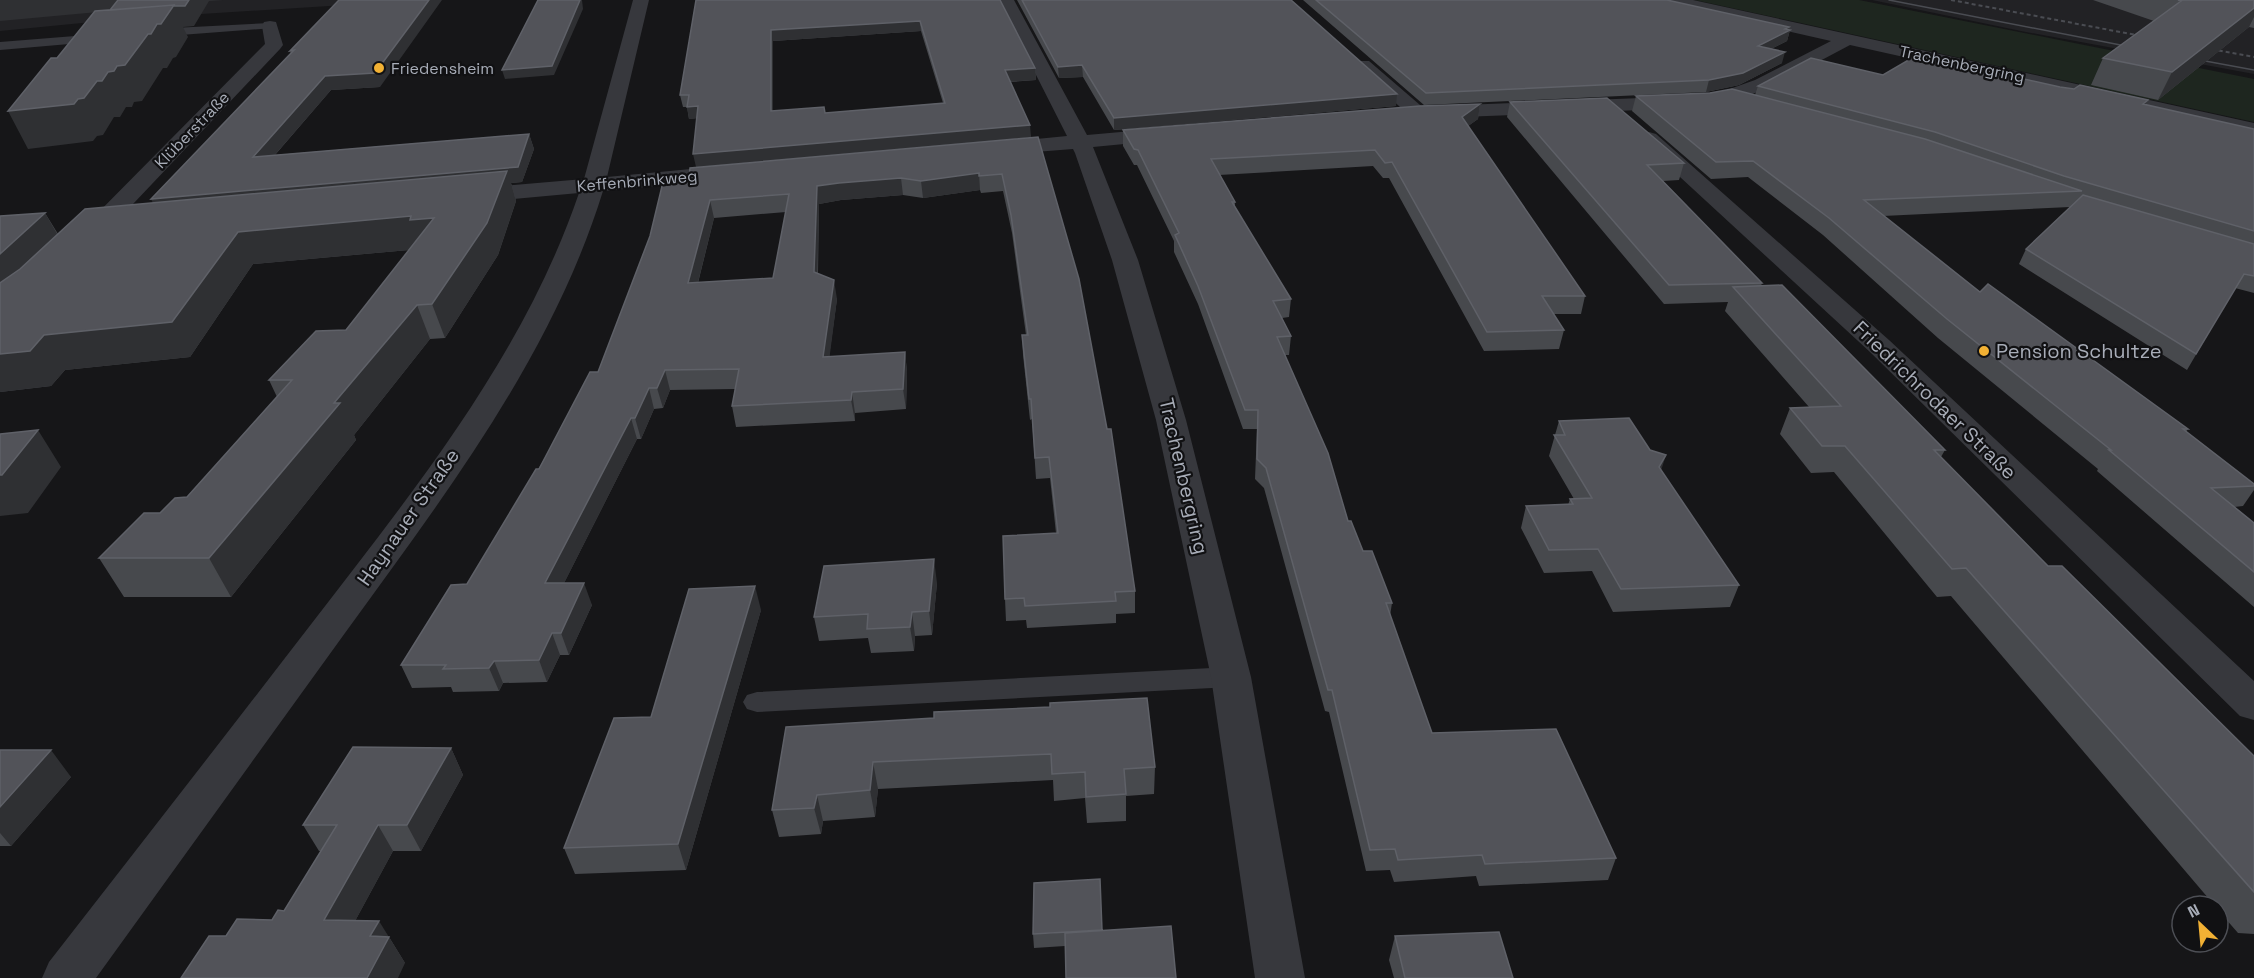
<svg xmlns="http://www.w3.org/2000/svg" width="2254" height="978" font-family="'Space Grotesk',sans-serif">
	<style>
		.built { fill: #222225 }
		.green { fill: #1e261f }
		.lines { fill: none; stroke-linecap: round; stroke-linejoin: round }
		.lane { fill: #37383d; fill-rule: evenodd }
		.street { fill: #37383d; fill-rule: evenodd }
		.tram { stroke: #4a4c52; stroke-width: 1.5 }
		.rail { stroke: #4a4c52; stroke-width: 2; stroke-dasharray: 4 3; stroke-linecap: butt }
		.wall { fill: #47494d; fill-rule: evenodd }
		.shaded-wall { fill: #2f3033 }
		.building { fill: #525359; stroke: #5f6168; stroke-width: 1.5; fill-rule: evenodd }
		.poi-dot { fill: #f2b134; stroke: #111113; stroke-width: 2 }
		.labels { text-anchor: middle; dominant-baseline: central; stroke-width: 4.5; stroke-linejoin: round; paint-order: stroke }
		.far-street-label { font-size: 16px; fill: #a8adb8; stroke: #111113 }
		.far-poi-label { font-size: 16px; fill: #a8adb8; stroke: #111113; text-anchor: start }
		.poi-label { font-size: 20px; fill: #a8adb8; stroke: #111113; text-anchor: start }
		.street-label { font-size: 20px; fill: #a8adb8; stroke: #111113 }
	</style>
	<rect width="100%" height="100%" fill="#161618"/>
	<path class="built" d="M0 0H424L123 19 0 31Z
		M1872 0H2254V74L2026 32Z"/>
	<path class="green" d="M1695 0H1859L2254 79V122Z"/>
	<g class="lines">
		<path class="lane" d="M270 23 276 26 274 28 154 37 148 33 154 29Z
			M100 34 106 38 104 41 0 50V42Z
			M1231 667 1241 670 1244 677 1241 684 1231 687 757 712 747 709 743 702 747 695 757 692Z"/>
		<path class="street" d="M633 0H649L607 177 733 165 741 167 744 172 741 177 733 179 603 191C552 356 445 495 345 633 262 748 179 863 96 978H42L49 962C137 849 225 736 312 623 415 489 524 355 579 193L468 203 460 201 457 196 460 191 468 189 584 179Z
			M998 0H1014L1087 135 1166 128 1173 130 1176 134 1173 138 1166 140 1093 147 1138 260 1186 420 1251 677 1305 978H1255L1211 677 1156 420 1112 260 1075 153 1073 149 997 155 990 153 986 149 990 145 997 143 1067 136Z
			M1663 0H1693L2254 123V135L1850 45 1769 88 1727 103 1668 109 1436 118 1427 114 1425 117H1411L1354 65 1357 61H1369L1427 111 1429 108 1436 106 1668 97 1724 91 1755 80 1831 41 1671 5Z
			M270 21 276 22 283 45 280 49 97 242 88 244 79 242 76 237 79 232 265 44 262 26 264 22Z
			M1649 132 1656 134 1889 340 2254 681V720L2240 716 1870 352 1642 142 1639 138 1642 134Z"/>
		<path class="tram" d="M1889 0 2136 48
			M2189 58 2254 70"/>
		<path class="rail" d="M1951 0 2152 38
			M2205 48 2254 57"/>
	</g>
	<path class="wall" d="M696 0H1000L1035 68 1036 80 1010 82 1031 137 696 167 697 118 689 119 687 107H683L680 95ZM921 31 943 103 825 113 773 111V41Z
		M1017 0H1291L1396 106 1114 130 1083 77 1059 78Z
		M1303 0H1667L1789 27 1788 30H1790L1787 41 1771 49 1782 63 1739 85 1706 92 1424 105Z
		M2093 0H2254V28L2249 27 2158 100 2091 85 2103 58 2154 21Z
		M290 51 380 87 331 90 275 155 529 134 534 149 522 182 511 183 516 201 498 255 445 338 430 339 354 435 356 440 231 597H124L99 558 160 513 187 497 277 397 269 380 346 330 409 250 253 264 190 357 65 370 51 386 0 392V216L45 213 58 234 153 203 291 54Z
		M1883 75 2146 105 2254 129V293L2235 288 2187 370 2019 264 2026 249 2070 207 1883 216 1980 292 2188 429 2186 432 2254 484V490L2243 506 2234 507 2254 523V607L2097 471 2098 469 1938 338 1823 235 1748 177 1711 179 1632 111 1636 96 1755 95 1758 86Z
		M1510 102 1684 163 1679 180 1663 181 1762 283 1761 286 1945 450 1941 457 2048 566 2254 756V934L2238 933 2218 910V906H2215L1951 596 1937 597 1834 472 1811 473 1780 434 1790 408 1809 407 1725 311 1728 302 1664 304 1507 117Z
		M1480 104 1478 119 1468 126 1585 296 1581 314H1553L1564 330 1559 349 1484 351 1389 178H1383L1373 166 1219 175 1235 202V207L1291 299 1289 317 1282 318 1291 336 1289 355H1285L1348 521 1363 551 1392 603 1390 616 1432 733 1616 858 1608 880 1479 886 1476 876 1394 882 1390 870 1366 871 1329 712 1325 711 1264 488 1255 479 1257 429H1243L1198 304 1174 252V241L1137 165H1134L1123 146V130Z
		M1038 137 1135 591V613L1116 614V623L1027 628 1026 620 1006 621 1005 599 1056 533 1050 478 1036 479 1032 419 1030 420 1023 355 1022 335H1026L1012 233 1003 191 981 193 980 190 923 198 903 195 841 200 819 204 818 273 837 299 829 357 905 352 907 372 906 409 855 413V421L736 427 732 406 735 389 670 390 663 408 654 409 641 439H637L564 583 592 605 569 655H560L547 682 503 683 499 691 453 692 451 687 412 688 401 665 467 584 598 372 689 180ZM786 212 773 278 698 283 714 218Z
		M1559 421 1661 470 1739 585 1730 607 1613 612 1592 571 1544 573 1521 528 1526 506 1568 505 1570 499H1574L1549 456Z
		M937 583 932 635 915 636 914 651 871 653 868 638 819 641 814 617Z
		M761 610 686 870 575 874 564 848 651 717Z
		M934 718 1155 767 1154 794 1126 796V821L1087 823 1085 798 1054 801 1053 780 878 789 875 817 823 821 821 834 779 837 772 810Z
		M451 748 463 775 421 851H393L355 921 389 937 405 963 226 936 272 920 284 911 321 851H319L303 825Z
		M0 750 71 777 11 846H0Z
		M1102 931 1065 946 1034 948 1033 934Z
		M1395 936 1513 978H1394L1389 960Z"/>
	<path class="shaded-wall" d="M0 0H132L174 5 189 0H223L209 1 194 26 183 27 188 37 176 57 173 58 167 68H163L142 101 134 102 132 107H126L120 117H114L103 135 97 136 93 141 28 149 8 111 109 11 0 21Z
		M429 0H442L380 87 331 90 260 172 253 157 325 76Z
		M580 0H582L583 9 554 75 505 79 502 70Z
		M2254 8V17L2249 27 2158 100 2172 72Z
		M920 21 921 31 773 41V123L771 111V30Z
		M1789 27 1788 31 1790 30 1787 41 1755 57 1758 46Z
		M1785 52 1782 63 1739 85 1706 92 1709 80Z
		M1082 65 1083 77 1059 78 1058 67Z
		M1035 68 1036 80 1005 82V70Z
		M1397 94 1396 106 1114 130V118Z
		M1480 104 1478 119 1460 132 1462 117Z
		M698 106 701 118 689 119 687 107Z
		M1030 125 1031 137 696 167 693 154Z
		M529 134 534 149 522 182 511 183 516 201 498 255 445 338 432 304 502 184 159 215 151 199Z
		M979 173 980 190 923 198 921 181Z
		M901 178 903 195 841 200 819 204 817 290 814 272 817 186 839 183Z
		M710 200 714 218 693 302 688 283Z
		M45 213 63 244 0 300V254Z
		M411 216 434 218 420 249 253 264 190 357 65 370 51 386 0 392V354L44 335 238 232Z
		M834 280 837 299 827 377 823 357Z
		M417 305 430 339 354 435 356 440 231 597 209 558 334 403Z
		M905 352 907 372 906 409 903 389Z
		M665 370 670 390 663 408 657 388Z
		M649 388 654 409 641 439 635 418Z
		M852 392 855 413V421L851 400Z
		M631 418 637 439 553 605 545 583Z
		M38 430 61 467 28 513 0 516V475Z
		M1666 455 1659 477V467Z
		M934 559 937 583 932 635 929 611Z
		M584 583 592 605 569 655 561 633Z
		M755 586 761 610 686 870 678 844Z
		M912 612 915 636 914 651 910 627Z
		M552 633 560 655 547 682 539 660Z
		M494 661 503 683 499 691 489 668Z
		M451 748 463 775 421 851 407 825Z
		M51 750 71 777 11 846 0 833V807Z
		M873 762 878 789 875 817 870 790Z
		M817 795 823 821 821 834 814 808Z
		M378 825 393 851 341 947 324 920Z
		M379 921 405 963 398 978H367L370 936Z"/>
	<path class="building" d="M118 0H189L185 6H174V5L110 10Z
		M339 0H429L375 73 325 76 253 157 529 134 518 167 151 199 294 50 290 51Z
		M538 0H580L552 66 502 70Z
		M696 0H1000L1035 68 1005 70 1030 125 693 154 698 106 687 107 689 95H680ZM920 21 945 103 825 113 824 107 771 111V30Z
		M1022 0H1291L1397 94 1114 118 1082 65 1058 67Z
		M1316 0H1667L1789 27 1785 29 1790 30 1758 46 1785 52 1743 73 1709 80 1426 93Z
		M2178 0H2254V8L2172 72 2103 58 2181 1Z
		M174 5 161 24H157L151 34H148L125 65 117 66 114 71 108 72 102 81H97L84 98 78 99 74 104 8 111 51 58H57L95 11Z
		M1917 55 2060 87 2074 89 2080 85 2148 100 2143 104 2254 129V231L2064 176 1935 132 1758 86 1811 58 1883 75Z
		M1732 89 1925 139 2082 191 1864 200 1980 292 1988 284 2188 429H2183L2254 484V486L2211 488 2254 523V572L2109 450H2111L1947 319 1829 218 1753 161 1716 162 1636 96 1710 93Z
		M1607 98 1684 163 1647 165 1762 283 1669 285 1510 102Z
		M1480 104 1462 117 1585 296H1542L1564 330 1487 332 1392 162 1385 163 1375 150 1211 159 1235 202H1232L1291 299 1273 301 1291 336 1277 337 1328 453 1348 521H1351L1363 551H1372L1392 603H1386L1432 733 1556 729 1616 858 1485 864 1482 855 1398 860 1395 849 1370 850 1332 690H1328L1266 468 1257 459 1258 410H1245L1198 286 1175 235 1179 233 1138 150 1134 149 1123 130 1420 106Z
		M1038 137 1079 279 1107 429H1111L1135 591 1115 592 1116 601 1025 606 1024 598 1005 599 1003 536 1058 533 1049 457 1035 458 1031 399H1029L1022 335H1028L1011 215 1002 174 979 176V173L921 181 901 178 839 183 817 186 814 272 834 280 823 357 905 352 903 389 852 392 851 400 732 406 739 369 665 370 657 388H649L635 418H631L545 583H584L561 633H552L539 660 494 661 489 668 443 669 446 665H401L451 585 467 584 536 469H539L590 372H598L650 236 663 182 689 180 690 168ZM789 194 773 278 688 283 710 200Z
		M507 171 487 223 432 304 417 305 334 403H340L209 558H99L144 513H160L175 498 187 497 292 380H269L316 331 346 330 434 218 410 220 411 216 238 232 172 322 44 335 30 351 0 354V283L20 269 85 209Z
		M2083 195 2254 244V276L2244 274 2196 354 2026 249Z
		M45 213 0 254V216Z
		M1782 285 1945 450H1934L2048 566H2062L2254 756V892L1966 568 1952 569 1845 446H1822L1790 408 1841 406 1733 287Z
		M1629 418 1650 450 1666 455 1659 467 1739 585 1621 589 1598 549 1549 550 1526 506 1573 504 1570 499 1592 498 1554 435H1565L1559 421Z
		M38 430 2 475H0V434Z
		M934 559 929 611 912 612 910 627 867 629 868 614 814 617 824 566Z
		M755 586 678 844 564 848 614 718 651 717 689 589Z
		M1147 698 1155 767 1124 769 1126 794 1086 797 1085 772 1052 774 1051 754 873 762 870 790 817 795 814 808 772 810 786 727 934 718V712L1050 707V703Z
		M353 747 451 748 407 825H378L324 920 379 921 370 936 389 937 367 978H181L209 936H226L237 919 272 920 278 910 284 911 337 825H303Z
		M0 750H51L0 807Z
		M1100 879 1102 930 1033 934 1034 883Z
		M1171 926 1176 978H1066L1065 933Z
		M1499 932 1513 978H1405L1395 936Z"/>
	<g class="poi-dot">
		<circle cx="379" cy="68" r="6"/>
		<circle cx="1984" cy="351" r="6"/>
	</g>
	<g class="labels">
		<g class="far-street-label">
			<text transform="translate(1962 64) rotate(12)">Trachenbergring</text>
			<text transform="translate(192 130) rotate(-46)">Klüberstraße</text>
			<text transform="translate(637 181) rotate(-5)">Keffenbrinkweg</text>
		</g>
		<g class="far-poi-label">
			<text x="391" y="68">Friedensheim</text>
		</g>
		<g class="poi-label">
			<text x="1996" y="351">Pension Schultze</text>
		</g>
		<g class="street-label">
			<text transform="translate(1935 400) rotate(44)">Friedrichrodaer Straße</text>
			<text transform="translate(1184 476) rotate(77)">Trachenbergring</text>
			<text transform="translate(408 517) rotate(-55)">Haynauer Straße</text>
		</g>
	</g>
	<g transform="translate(2200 924) rotate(334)"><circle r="28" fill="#111113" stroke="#4d4f55" stroke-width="1.5"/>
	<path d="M0-4.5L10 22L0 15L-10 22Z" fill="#f2b134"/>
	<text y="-9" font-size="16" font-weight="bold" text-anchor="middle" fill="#a8adb8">N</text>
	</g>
</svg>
